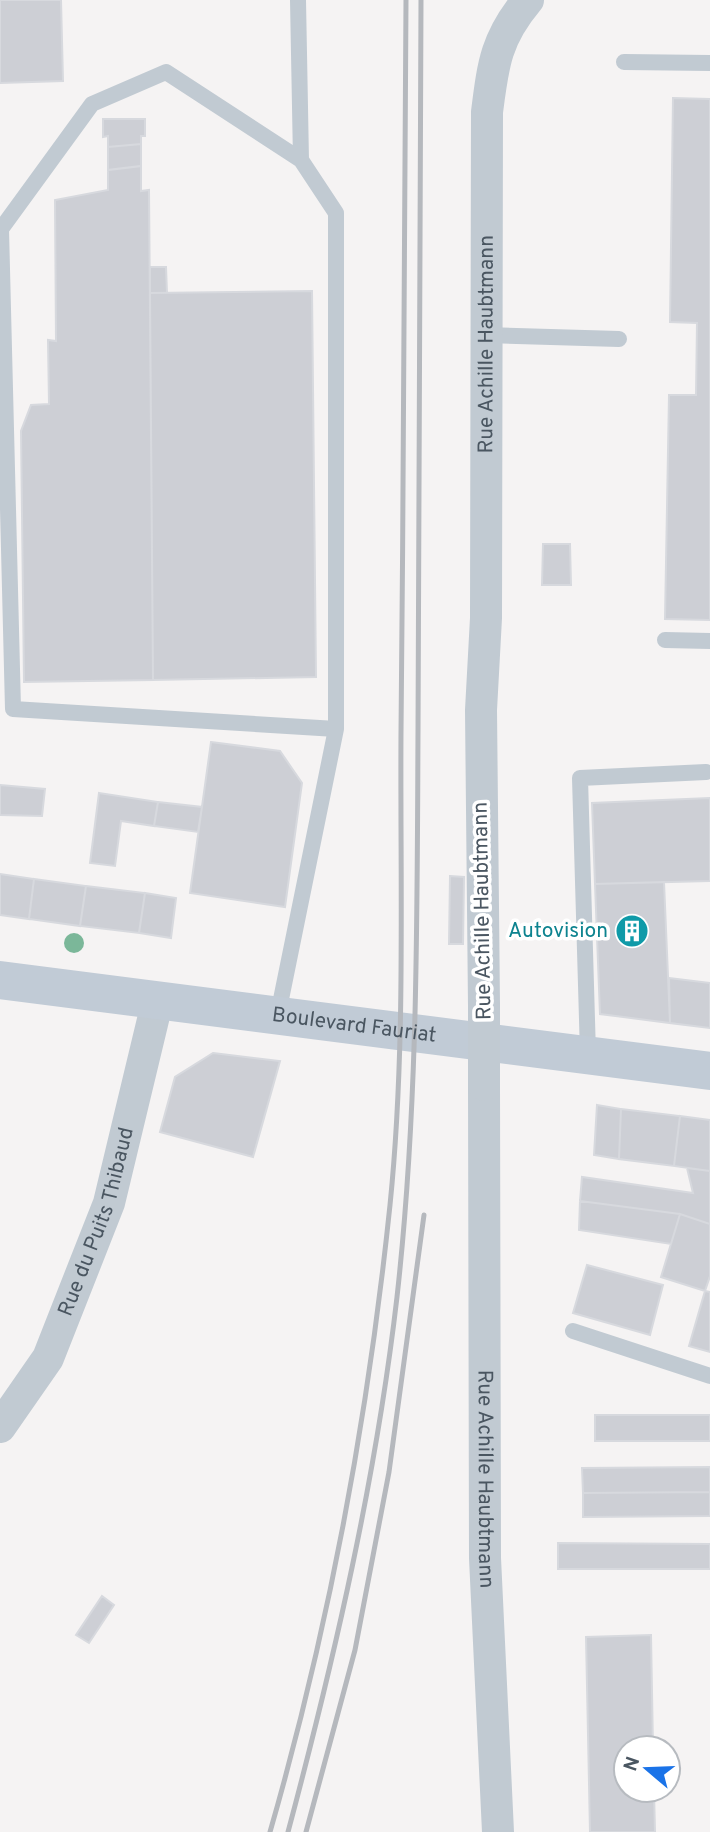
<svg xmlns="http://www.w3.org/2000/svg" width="710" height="1832" font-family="Overpass,sans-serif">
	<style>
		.building { fill: #cdcfd5; stroke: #d7d9de; stroke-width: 2 }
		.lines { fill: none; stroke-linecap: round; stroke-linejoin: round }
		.service { stroke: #c1cad2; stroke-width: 16 }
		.minor { stroke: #c1cad2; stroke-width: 32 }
		.secondary { stroke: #c1cbd6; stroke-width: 38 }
		.rail { stroke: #b5b8bd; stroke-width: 5 }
		.minor-bridge { stroke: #c1cad2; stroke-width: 32 }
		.tree { fill: #7bb799 }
		.labels { text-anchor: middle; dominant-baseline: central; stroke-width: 7; stroke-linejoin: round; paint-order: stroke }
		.street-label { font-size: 21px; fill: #4a5661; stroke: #fff }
		.culture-label { font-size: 21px; fill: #0d838f; stroke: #fff; text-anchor: end }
	</style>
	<rect width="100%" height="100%" fill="#f5f3f3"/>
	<path class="building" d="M0 0H61L63 81 0 83Z
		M673 98 710 99V620L665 619 669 395H696L697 323 670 322Z
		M103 119H145V136H141V144L108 147V136L103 137Z
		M141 144V166L108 170V147Z
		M141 166V191L149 190 153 680 24 682 21 431 31 405 49 404 48 340 56 341 55 200 108 190V170Z
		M150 267H166L167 293H150Z
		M312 291 316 677 153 680 150 293Z
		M543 544H570L571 585H542Z
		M211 742 280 751 302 783 285 907 190 893Z
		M0 785 45 789 42 816 0 815Z
		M99 793 158 802 154 826 121 821 115 866 90 863Z
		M710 798V881L595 884 592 803Z
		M158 802 202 807 198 832 154 826Z
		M0 874 34 879 29 919 0 915Z
		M450 876 464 877 463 944H449Z
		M34 879 86 886 80 926 29 919Z
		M664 882 670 1023 600 1014 595 884Z
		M86 886 145 893 139 933 80 926Z
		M145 893 176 898 171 938 139 933Z
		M669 978 710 983V1028L670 1023Z
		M213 1053 280 1061 253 1157 160 1132 175 1077Z
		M597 1105 621 1109 619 1159 594 1155Z
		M621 1109 680 1116 674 1166 619 1159Z
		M680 1116 710 1120V1171L674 1166Z
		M687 1168 710 1171V1224L680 1214 580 1201 582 1177 693 1193Z
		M580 1201 680 1214 671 1244 579 1230Z
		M680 1214 710 1224V1276L705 1291 661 1277Z
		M587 1265 663 1285 650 1335 573 1313Z
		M705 1291 710 1292V1352L689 1346Z
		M595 1415H710V1441H595Z
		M710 1467V1492L583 1493 582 1468Z
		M710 1492V1516L583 1517V1493Z
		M558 1543 710 1544V1569H558Z
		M102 1596 114 1605 89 1643 76 1635Z
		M651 1635 653 1748H626V1790H654L655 1832H590L586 1637Z"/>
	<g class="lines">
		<path class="service" d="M298 0 301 160
			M624 62 710 63
			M487 335 619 339
			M665 640 710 641
			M278 1014 336 729V213L301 160 166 72 92 104 1 229 13 709 336 729
			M588 1054 580 778 706 772
			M573 1331 710 1376"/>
		<g class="minor">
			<path id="s1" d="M484 1006 481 710 486 618 487 112C493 64 496 38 528 0"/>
			<path id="s2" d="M484 1085 485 1558 498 1832"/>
			<path id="s3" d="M0 1427 48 1358 109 1203 158 999"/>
		</g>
		<path class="secondary" id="s4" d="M0 980 710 1071"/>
		<path class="rail" d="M270 1832C329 1627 368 1417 390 1205 406 1048 400 889 401 732 403 488 406 244 406 0
			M288 1832C335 1656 376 1478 397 1297 418 1109 417 921 418 732 420 488 419 244 421 0
			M306 1832 355 1650 389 1472 424 1215"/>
		<path class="minor-bridge" d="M484 1006V1085"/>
	</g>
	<circle class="tree" cx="74" cy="943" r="10"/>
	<defs>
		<symbol id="building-disc" viewBox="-11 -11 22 22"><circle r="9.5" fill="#0f9aa8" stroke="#fff"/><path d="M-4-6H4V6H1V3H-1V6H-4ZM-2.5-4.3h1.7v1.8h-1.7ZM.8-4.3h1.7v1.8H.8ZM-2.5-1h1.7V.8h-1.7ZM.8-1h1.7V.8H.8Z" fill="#fff"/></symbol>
	</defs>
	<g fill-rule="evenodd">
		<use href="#building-disc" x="613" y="912" width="38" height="38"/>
	</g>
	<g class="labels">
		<g class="street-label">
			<text stroke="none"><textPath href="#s1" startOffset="662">Rue Achille Haubtmann</textPath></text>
			<text transform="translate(483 911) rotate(-91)">Rue Achille Haubtmann</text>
			<text stroke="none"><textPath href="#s4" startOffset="357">Boulevard Fauriat</textPath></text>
			<text stroke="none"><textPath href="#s3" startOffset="229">Rue du Puits Thibaud</textPath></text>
			<text stroke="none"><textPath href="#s2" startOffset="394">Rue Achille Haubtmann</textPath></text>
		</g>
		<g class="culture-label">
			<text x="608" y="931">Autovision</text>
		</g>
	</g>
	<g transform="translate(647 1769) rotate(289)"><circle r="33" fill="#ffffff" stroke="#b7bbc0" stroke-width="2"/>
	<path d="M0-5L12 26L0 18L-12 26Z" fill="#1a73e8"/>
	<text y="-10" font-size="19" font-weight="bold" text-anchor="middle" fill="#4a5661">N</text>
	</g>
</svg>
